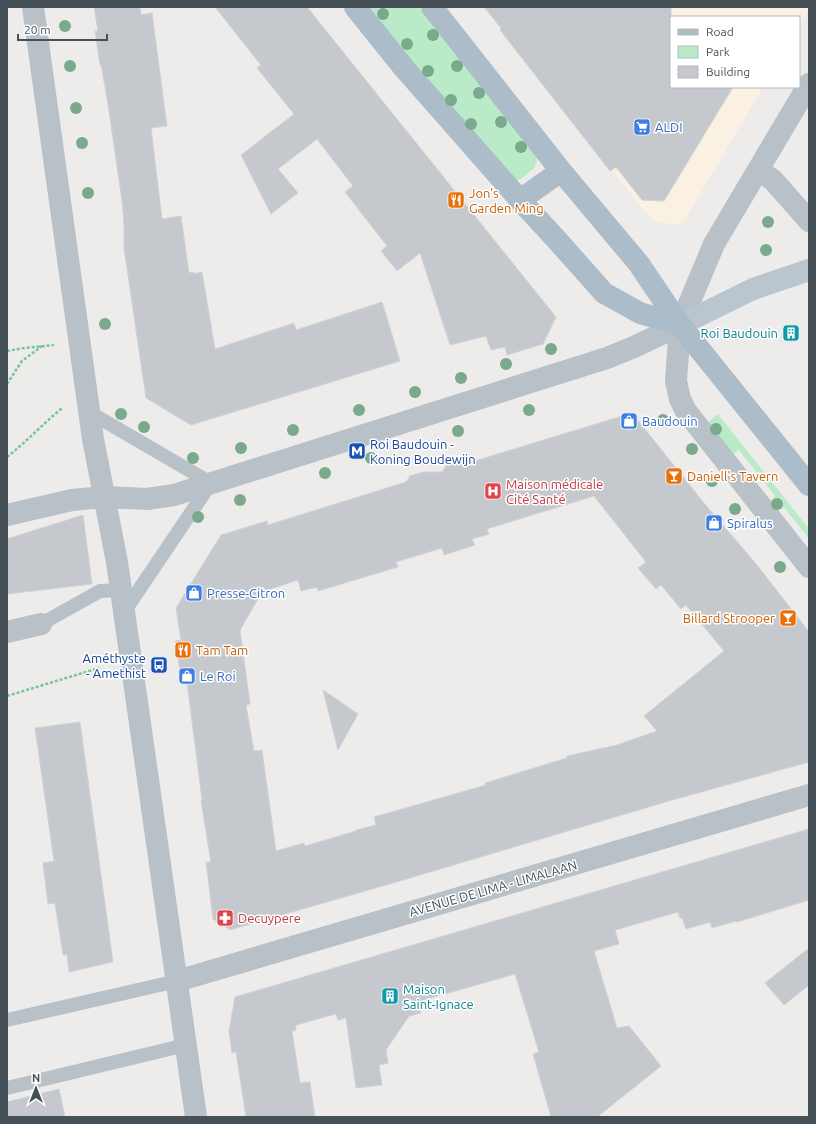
<svg xmlns="http://www.w3.org/2000/svg" width="816" height="1124" font-family="Ubuntu,sans-serif">
	<style>
		.commercial { fill: #faf1e3 }
		.green { fill: #baebc9 }
		.building { fill: #c5c9ce; stroke: #cfd2d7; fill-rule: evenodd }
		.lines { fill: none; stroke-linecap: round; stroke-linejoin: round }
		.path { stroke: #75c697; stroke-width: 2.5; stroke-dasharray: 3 2; stroke-linecap: butt }
		.lane { stroke: #b7c1c7; stroke-width: 14 }
		.street { stroke: #b7c1c7; stroke-width: 22 }
		.secondary { stroke: #b9c5cf; stroke-width: 22 }
		.primary { stroke: #acbdc9; stroke-width: 22 }
		.tree { fill: #7aa98c }
		.labels { text-anchor: middle; dominant-baseline: central; stroke-width: 3; stroke-linejoin: round; paint-order: stroke }
		.shop-label { font-size: 13px; fill: #366cbe; stroke: #fff; text-anchor: start }
		.food-label { font-size: 13px; fill: #c56008; stroke: #fff; text-anchor: start }
		.culture-label { font-size: 13px; fill: #0d838f; stroke: #fff; text-anchor: end }
		.transit-label { font-size: 13px; fill: #164399; stroke: #fff; text-anchor: start }
		.health-label { font-size: 13px; fill: #be3a42; stroke: #fff; text-anchor: start }
		.street-label { font-size: 13px; fill: #455057; stroke: #fff }
	</style>
	<rect width="100%" height="100%" fill="#eeebeb"/>
	<path class="commercial" d="M554 7H809V10L799 26V17H671V87H763L683 223 671 224 656 221 647 214 509 42Z"/>
	<path class="green" d="M368 7H419L535 154 537 161 534 168 521 179 514 181 507 179Z
		M718 414 809 529V539L784 507 777 511 769 502 775 496 739 450 732 455 707 423Z"/>
	<path class="building" d="M94 7H140L141 15 152 13 167 126 151 128 162 219 181 216 189 273 194 272V274L202 272 215 349 294 323 296 330 382 302 400 361 191 425 146 398 124 248V224L122 201 108 104 101 64 100 65 95 31H98Z
		M215 7H307L556 317 543 344 507 355 505 347 491 350 486 336 450 345 420 253 397 271 381 251 387 246 345 192 353 186 317 139 278 169 298 193 271 214 241 155 294 114 257 68 261 65Z
		M484 7H671V87H733L664 201 642 200 616 167 610 171 500 30 501 28Z
		M632 413 704 503 757 565 809 632V762L669 801 393 883 230 930 213 919 206 862H211L201 801 202 800 187 682 182 683 175 641 181 640 176 608 221 535 267 521 268 525 406 482 410 476 423 472H442L446 466 459 461 465 464ZM594 496 646 562 638 568 656 589 661 585 681 609 686 605 724 651 644 716 657 731 617 745 567 756V758L485 783 486 785 374 817 376 825 356 830V831L305 846 304 843 276 851 262 750 254 751 246 705 250 704 240 630 262 592 298 580 301 591 317 587 318 591 398 567 396 562 442 548 444 555 475 545 472 539 489 534 487 529Z
		M83 515 92 584 7 594V539Z
		M323 690 358 714 338 750Z
		M80 722 113 962 69 972 67 955H63L55 903 48 904 43 863 54 861 35 728Z
		M809 829V900L737 922 736 921 712 928 710 922 686 929 682 918H680L678 912 615 930 619 944 594 951 617 1028 629 1026 661 1066 597 1117H551L533 1054 539 1052 515 974 417 1002 421 1013 409 1016 386 1050 388 1063 379 1065 382 1085 356 1088 346 1018 338 1020 336 1014 296 1025V1030L292 1031 300 1083 310 1082 315 1117H246L236 1052 232 1053 229 1031 235 997Z
		M809 948V985L784 1005 765 983Z
		M59 1089 65 1117H7V1102Z"/>
	<g class="lines">
		<path class="path" d="M7 351 24 348 54 345
			M7 384 22 361 42 346
			M7 457C26 442 43 424 62 408
			M7 696 99 668"/>
		<path class="lane" d="M89 412 211 483 124 612
			M41 624 100 591 121 590
			M7 1020 177 981
			M7 1088 186 1045"/>
		<path class="street" d="M33 7 93 439 117 562 196 1117
			M809 84 714 244 680 325 676 381 680 399 686 411 809 567
			M758 170 773 180 809 221
			M7 515 72 500 104 497 147 499 174 495 607 358 634 347 680 325
			M7 632 41 624
			M177 981 809 795"/>
		<path class="secondary" d="M680 325 753 289 809 270"/>
		<path class="primary" d="M355 7 404 68 520 200 556 239 604 293 640 313 680 325
			M432 7 561 171 639 264 680 325 809 485
			M520 200 561 171"/>
	</g>
	<g class="tree">
		<circle cx="383" cy="14" r="6"/>
		<circle cx="65" cy="26" r="6"/>
		<circle cx="433" cy="35" r="6"/>
		<circle cx="407" cy="44" r="6"/>
		<circle cx="70" cy="66" r="6"/>
		<circle cx="457" cy="66" r="6"/>
		<circle cx="428" cy="71" r="6"/>
		<circle cx="479" cy="93" r="6"/>
		<circle cx="451" cy="100" r="6"/>
		<circle cx="76" cy="108" r="6"/>
		<circle cx="501" cy="122" r="6"/>
		<circle cx="471" cy="124" r="6"/>
		<circle cx="82" cy="143" r="6"/>
		<circle cx="521" cy="147" r="6"/>
		<circle cx="88" cy="193" r="6"/>
		<circle cx="768" cy="222" r="6"/>
		<circle cx="766" cy="250" r="6"/>
		<circle cx="105" cy="324" r="6"/>
		<circle cx="551" cy="349" r="6"/>
		<circle cx="506" cy="364" r="6"/>
		<circle cx="461" cy="378" r="6"/>
		<circle cx="415" cy="392" r="6"/>
		<circle cx="359" cy="410" r="6"/>
		<circle cx="529" cy="410" r="6"/>
		<circle cx="121" cy="414" r="6"/>
		<circle cx="663" cy="420" r="6"/>
		<circle cx="144" cy="427" r="6"/>
		<circle cx="716" cy="429" r="6"/>
		<circle cx="293" cy="430" r="6"/>
		<circle cx="458" cy="431" r="6"/>
		<circle cx="241" cy="448" r="6"/>
		<circle cx="692" cy="449" r="6"/>
		<circle cx="193" cy="458" r="6"/>
		<circle cx="371" cy="458" r="6"/>
		<circle cx="325" cy="473" r="6"/>
		<circle cx="712" cy="481" r="6"/>
		<circle cx="240" cy="500" r="6"/>
		<circle cx="777" cy="504" r="6"/>
		<circle cx="735" cy="509" r="6"/>
		<circle cx="198" cy="517" r="6"/>
		<circle cx="780" cy="567" r="6"/>
	</g>
	<defs>
		<symbol id="supermarket-square" viewBox="-11 -11 22 22"><rect x="-9" y="-9" width="18" height="18" rx="4" fill="#3f7fe0" stroke="#fff"/><path d="M-6-5.5h2.5l.6 2H6L4.5 2H-2.5L-4.4-4H-6ZM-1.5 3.2a1.3 1.3 0 1 0 .1 0ZM3 3.2a1.3 1.3 0 1 0 .1 0Z" fill="#fff"/></symbol>
		<symbol id="restaurant-square" viewBox="-11 -11 22 22"><rect x="-9" y="-9" width="18" height="18" rx="4" fill="#e8710a" stroke="#fff"/><path d="M-5-6h1v4h1v-4h1v4h1v-4h1v5L-1.5 .5V6h-2V.5L-5-1ZM5-6V6H3V1.5H1.5Q1.5-4 5-6Z" fill="#fff"/></symbol>
		<symbol id="building-square" viewBox="-11 -11 22 22"><rect x="-9" y="-9" width="18" height="18" rx="4" fill="#0f9aa8" stroke="#fff"/><path d="M-4-6H4V6H1V3H-1V6H-4ZM-2.5-4.3h1.7v1.8h-1.7ZM.8-4.3h1.7v1.8H.8ZM-2.5-1h1.7V.8h-1.7ZM.8-1h1.7V.8H.8Z" fill="#fff"/></symbol>
		<symbol id="shop-square" viewBox="-11 -11 22 22"><rect x="-9" y="-9" width="18" height="18" rx="4" fill="#3f7fe0" stroke="#fff"/><path d="M-5-2.5h2.3a2.7 3.5 0 0 1 5.4 0H5L5.5 6h-11ZM-1.5-2.5h3a1.5 2.3 0 0 0-3 0Z" fill="#fff"/></symbol>
		<symbol id="metro-square" viewBox="-11 -11 22 22"><rect x="-9" y="-9" width="18" height="18" rx="4" fill="#1a4fb4" stroke="#fff"/><path d="M-5.5 5V-5H-3L0 0L3-5H5.5V5H3V-.5L0 4L-3-.5V5Z" fill="#fff"/></symbol>
		<symbol id="bar-square" viewBox="-11 -11 22 22"><rect x="-9" y="-9" width="18" height="18" rx="4" fill="#e8710a" stroke="#fff"/><path d="M-6-5H6L.8 .8V4.5H3.5V6h-7V4.5H-.8V.8Z" fill="#fff"/></symbol>
		<symbol id="hospital-square" viewBox="-11 -11 22 22"><rect x="-9" y="-9" width="18" height="18" rx="4" fill="#e0444e" stroke="#fff"/><path d="M-5-5h3v3.5h4V-5h3V5h-3V1.5h-4V5h-3Z" fill="#fff"/></symbol>
		<symbol id="bus-square" viewBox="-11 -11 22 22"><rect x="-9" y="-9" width="18" height="18" rx="4" fill="#1a4fb4" stroke="#fff"/><path d="M-5-6H5V4H4V6H2V4H-2V6H-4V4H-5ZM-3.5-4V0h7V-4ZM-3.5 1.2v1.5H-2V1.2ZM2 1.2v1.5H3.5V1.2Z" fill="#fff"/></symbol>
		<symbol id="pharmacy-square" viewBox="-11 -11 22 22"><rect x="-9" y="-9" width="18" height="18" rx="4" fill="#e0444e" stroke="#fff"/><path d="M-2-6h4v4h4v4h-4v4h-4v-4h-4v-4h4Z" fill="#fff"/></symbol>
	</defs>
	<g fill-rule="evenodd">
		<use href="#supermarket-square" x="632" y="117" width="20" height="20"/>
		<use href="#restaurant-square" x="446" y="190" width="20" height="20"/>
		<use href="#building-square" x="781" y="323" width="20" height="20"/>
		<use href="#shop-square" x="619" y="411" width="20" height="20"/>
		<use href="#metro-square" x="347" y="441" width="20" height="20"/>
		<use href="#bar-square" x="664" y="466" width="20" height="20"/>
		<use href="#hospital-square" x="483" y="481" width="20" height="20"/>
		<use href="#shop-square" x="704" y="513" width="20" height="20"/>
		<use href="#shop-square" x="184" y="583" width="20" height="20"/>
		<use href="#bar-square" x="778" y="608" width="20" height="20"/>
		<use href="#restaurant-square" x="173" y="640" width="20" height="20"/>
		<use href="#bus-square" x="149" y="655" width="20" height="20"/>
		<use href="#shop-square" x="177" y="666" width="20" height="20"/>
		<use href="#pharmacy-square" x="215" y="908" width="20" height="20"/>
		<use href="#building-square" x="380" y="986" width="20" height="20"/>
	</g>
	<g class="labels">
		<g class="shop-label">
			<text x="655" y="127">ALDI</text>
			<text x="642" y="421">Baudouin</text>
			<text x="727" y="523">Spiralus</text>
			<text x="207" y="593">Presse-Citron</text>
			<text x="200" y="676">Le Roi</text>
		</g>
		<g class="food-label">
			<text x="469" y="193">Jon’s<tspan x="469" dy="15">Garden Ming</tspan></text>
			<text x="687" y="476">Daniell's Tavern</text>
			<text x="775" y="618" text-anchor="end">Billard Strooper</text>
			<text x="196" y="650">Tam Tam</text>
		</g>
		<g class="culture-label">
			<text x="778" y="333">Roi Baudouin</text>
			<text x="403" y="989" text-anchor="start">Maison<tspan x="403" dy="15">Saint-Ignace</tspan></text>
		</g>
		<g class="transit-label">
			<text x="370" y="444">Roi Baudouin -<tspan x="370" dy="15">Koning Boudewijn</tspan></text>
			<text x="146" y="658" text-anchor="end">Améthyste<tspan x="146" dy="15">- Amethist</tspan></text>
		</g>
		<g class="health-label">
			<text x="506" y="484">Maison médicale<tspan x="506" dy="15">Cité Santé</tspan></text>
			<text x="238" y="918">Decuypere</text>
		</g>
		<g class="street-label">
			<text transform="translate(493 888) rotate(-16)">AVENUE DE LIMA - LIMALAAN</text>
		</g>
	</g>
	<rect width="816" height="1124" fill="none" stroke="#455057" stroke-width="16"/>
	<rect x="670" y="16" width="130" height="72" fill="#ffffff" stroke="#b5b9bc"/>
	<rect x="678" y="29" width="20" height="6" fill="#acbdc9" stroke="#b5b9bc"/>
	<text x="706" y="36" font-size="12" fill="#455057">Road</text>
	<rect x="678" y="46" width="20" height="12" fill="#baebc9" stroke="#b5b9bc"/>
	<text x="706" y="56" font-size="12" fill="#455057">Park</text>
	<rect x="678" y="66" width="20" height="12" fill="#c5c9ce" stroke="#b5b9bc"/>
	<text x="706" y="76" font-size="12" fill="#455057">Building</text>
	<g transform="translate(36 1088)" stroke="#ffffff" stroke-width="3" paint-order="stroke">
	<path d="M0-3L7 15L0 10L-7 15Z" fill="#455057"/>
	<text y="-6" font-size="11" font-weight="bold" text-anchor="middle" fill="#455057">N</text>
	</g>
	<path d="M18 34v6h89v-6" fill="none" stroke="#455057" stroke-width="2"/>
	<text x="24" y="34" font-size="12" fill="#455057" stroke="#ffffff" stroke-width="3" paint-order="stroke">20 m</text>
</svg>
